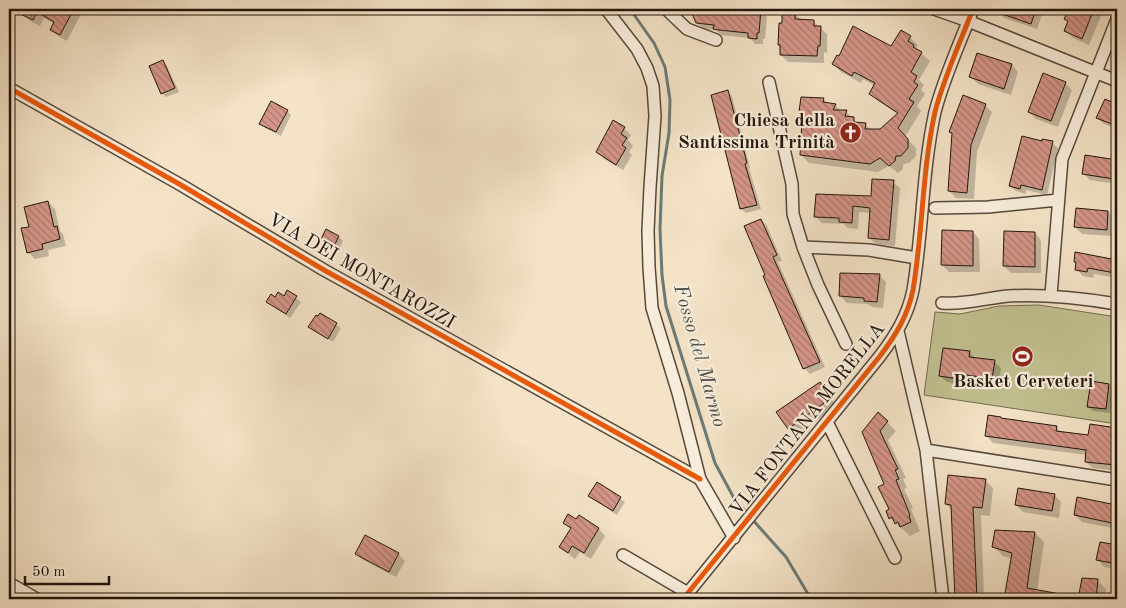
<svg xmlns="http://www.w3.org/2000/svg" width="1126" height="608" font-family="'Old Standard TT',serif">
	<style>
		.grass { fill: #c2c191; stroke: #726b50 }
		.shadow { fill: #0003 }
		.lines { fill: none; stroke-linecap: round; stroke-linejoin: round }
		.stream { stroke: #6c7a76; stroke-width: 3 }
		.building { fill: url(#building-back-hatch); stroke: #22150e }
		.minor-casing { stroke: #56483c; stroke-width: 14 }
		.minor { stroke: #f8eddb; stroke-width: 11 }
		.cycleway-casing { stroke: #f8eddb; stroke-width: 8 }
		.cycleway { stroke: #e8590c; stroke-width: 5 }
		.labels { text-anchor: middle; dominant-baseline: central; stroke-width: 4.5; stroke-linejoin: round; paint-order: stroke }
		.poi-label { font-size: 19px; font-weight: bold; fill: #22150e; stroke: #f8eddb; text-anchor: end }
		.street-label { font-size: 19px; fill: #22150e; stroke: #f8eddb }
		.water-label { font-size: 20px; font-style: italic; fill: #4d504b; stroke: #f8eddb }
	</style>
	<defs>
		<pattern id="building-back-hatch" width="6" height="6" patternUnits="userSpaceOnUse" patternTransform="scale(1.25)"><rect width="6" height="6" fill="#d59588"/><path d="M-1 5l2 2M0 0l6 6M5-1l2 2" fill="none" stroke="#ac786e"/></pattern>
	</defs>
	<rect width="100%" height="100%" fill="#f4e3c7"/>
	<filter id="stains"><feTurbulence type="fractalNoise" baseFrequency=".004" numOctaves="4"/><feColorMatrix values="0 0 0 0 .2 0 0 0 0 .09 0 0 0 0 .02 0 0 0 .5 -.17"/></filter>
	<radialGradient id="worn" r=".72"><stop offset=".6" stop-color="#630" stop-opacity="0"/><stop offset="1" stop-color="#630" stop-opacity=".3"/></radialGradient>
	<path class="grass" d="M1039 305 1117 317V424L924 395 935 312 960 314 999 306Z"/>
	<path class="shadow" d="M26 9H73L80 16 67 41 58 36 51 29 54 24 44 18 40 26 30 21 23 14Z
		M691 9H738L761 11 767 17 765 39H763V44H755L750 38 721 35 716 30 703 29 697 23Z
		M999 9H1044L1037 29 1004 18 998 12Z
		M1070 9H1104L1089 45 1073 38 1066 31 1069 23 1066 19Z
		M794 13 802 20 813 21 827 34V53L824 52V63L788 62 781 55V47L779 45 783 25Z
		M901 32 910 37 918 45 916 49 930 61 919 80 924 85 921 90 925 94 917 106 921 111 905 137 916 148V156L909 163 903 164V169L898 173 889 166 878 172 809 163 801 155 803 123 799 119 823 99 829 104 835 105 841 111 846 112 859 124H865L871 130H880L899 115 878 101 870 93 875 86 863 79 861 83 841 72 833 64 892 48Z
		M163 61 167 66 179 92 166 97 162 93Z
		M1012 65 1018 72 1011 95 978 84 971 77Z
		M1065 83 1072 90 1058 127 1036 119 1029 112Z
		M727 92 732 96 750 168H749L761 209 746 213 741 209Z
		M964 97 986 106 992 112 977 152 974 199 956 198 949 191 953 135 950 132Z
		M1113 104 1117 108V129L1104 124 1098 118Z
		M287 111 291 115 281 136 265 128 261 123Z
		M624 128 631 135 628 140 633 146 629 152 632 155 623 170 604 159 598 152Z
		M1043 142 1052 143 1058 148 1047 195 1026 190V194L1016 191 1010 186Z
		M1116 161 1117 184 1090 180 1084 174Z
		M893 182 900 188 895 246 876 244 869 238 871 213 859 212 858 229 847 228 844 224 822 223 815 216 872 197Z
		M48 202 55 209 60 231 63 234 66 246 48 250 49 256 35 259 28 252 30 228Z
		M1108 212 1115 219 1113 236 1082 234 1075 227Z
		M761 220 767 226 782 261 778 262 825 367 810 374 804 368 767 275Z
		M326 231 339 237 343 241 335 258 322 251 318 247Z
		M973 232 979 239 980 272H949L942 265Z
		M1035 233 1041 240V273H1011L1004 266Z
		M1076 254 1117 261V278L1094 274 1093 278 1083 276 1076 269 1077 264 1075 261Z
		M879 275 886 282 883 308 872 307 868 304 847 303 840 296Z
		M288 292 301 302 290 318 267 302 284 297Z
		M321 315 341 328 333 342 310 327Z
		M970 353 976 359 994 361 1001 368 999 385 973 381V386L947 382 940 376Z
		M819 383 837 406 796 435 789 428Z
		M1108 385 1113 389 1110 413 1093 411 1088 407Z
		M887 422 896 431 888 440 906 478 903 479 907 488 904 489 913 508 911 509 920 531 910 536 890 518 891 510 885 485 863 432Z
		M1091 426 1117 429V471L1093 468 1086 462 1087 455 993 443 986 436 1056 427 1062 433 1090 436Z
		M985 480 993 488 990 516 981 515 984 599H956L952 510 946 504Z
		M598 484 625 502 617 515 590 496Z
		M1054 495 1061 502 1059 518 1023 512 1016 505Z
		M1115 506 1117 508V529L1082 522 1075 515Z
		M564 522 599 529 605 536 591 559 580 552 575 559 560 547 571 529Z
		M996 531 1035 533 1044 542 1037 591 1080 598 1097 580 1106 589 1105 599H1006L1013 559 1003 556 994 547Z
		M1101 543 1117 546V569L1104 567 1098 560Z
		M356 553 398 554 405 561 396 577 363 560Z"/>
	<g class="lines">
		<path class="stream" d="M630 9 654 43 665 67 670 100 669 133 662 176 660 229 662 275 666 306 715 463 735 500 748 514
			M752 519 786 557 811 599"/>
	</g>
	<path class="building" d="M10 9H74L60 35 50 30 54 22 37 12 33 20Z
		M690 9H761L759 33H757V39L748 38V33L719 30 713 29 714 25 696 23Z
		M992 9H1036L1031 24 991 10Z
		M1069 9H1094L1082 39 1064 31 1068 21 1064 19Z
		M782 12H795V19L814 20V26H821L820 46H818L817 56 780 55V45H778L779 23H782Z
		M853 26 891 46 901 30 911 36 908 41 914 45 913 47 922 52 911 72 917 76 914 82 918 85 909 99 914 102 898 128 908 139V148L901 156H896L895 161 889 166 880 158 870 164 800 155 802 120 798 119 801 97 824 98 823 102 836 104 833 110H847L845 116 854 117V122L866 123 865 129H880L898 113 869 94 875 83 854 72 852 76 832 64 837 55 839 56Z
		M977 53 1012 64 1004 89 969 77Z
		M163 60 175 88 161 94 149 66Z
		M1043 73 1066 82 1051 121 1028 112Z
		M728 90 747 163 745 164 757 205 740 209 711 95Z
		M963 95 986 104 971 145 967 193 948 191 952 133 949 132Z
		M1105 99 1114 103 1111 109 1117 111V126L1096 118Z
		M271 101 288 110 276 132 259 124Z
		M613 120 625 127 621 134 627 138 622 145 626 148 616 165 596 152Z
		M1022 136 1042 141V139L1053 141 1042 190 1021 185 1020 189 1009 186Z
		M1085 155 1117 160 1114 179 1082 174Z
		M872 179 894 180 889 240 868 238 870 208 853 206 852 223 839 222V218L814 217 816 194 871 196Z
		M48 201 54 227 57 226 60 239 42 244 43 249 27 253 21 228 29 227 24 207Z
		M1076 208 1108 211 1107 230 1074 227Z
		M761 219 777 255 773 257 820 362 803 369 763 276 765 275 744 226Z
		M326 229 339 236 330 254 317 247Z
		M942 230 973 231V266L941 265Z
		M1004 231 1035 232V267L1003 266Z
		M1075 252 1117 260 1115 273 1088 268 1087 272 1075 270 1076 262H1074Z
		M840 273 880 274 877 302 864 301V298L839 296Z
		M287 290 297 296 286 314 266 302 271 294 275 297 278 292 284 296Z
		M320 313 337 323 328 339 308 327 316 315 318 316Z
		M943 348 970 351 969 357 995 360 992 379 967 375 966 380 939 376Z
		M1091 381 1109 384 1106 409 1087 407Z
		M820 382 831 398 788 429 776 412Z
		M878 412 888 421 880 431 898 469 895 470 899 479 896 480 910 515 909 516 911 522 900 527 898 522 895 524 892 517 889 519 886 511 889 509 878 487 884 484 862 432Z
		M988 415 1001 417V418L1057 426 1056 431 1088 435 1090 424 1117 428 1116 465 1085 462 1086 450 985 436Z
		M948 475 986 479 982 508 973 507 977 599H955L951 505 945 504Z
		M597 482 621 497 613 511 588 496Z
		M1018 488 1055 494 1052 511 1015 505Z
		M1077 497 1116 505 1112 523 1074 515Z
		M568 514 576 519 579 515 599 528 584 553 572 546 568 553 559 547 571 528 563 523Z
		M995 530 1035 532 1027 588 1066 595V599H1004L1012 553 992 547Z
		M365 535 399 553 389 572 355 554Z
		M1100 542 1117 545V564L1096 560Z
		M1082 578 1098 579 1096 599H1078Z"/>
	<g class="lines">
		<defs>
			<path id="minor" d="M606 9 637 49 647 68 653 86 655 116 650 187 648 231 649 267 652 308 678 393 700 479 734 538
				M666 9 687 29 716 40
				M934 9 968 21 1117 81
				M769 82 792 184 793 214 803 247 869 250 917 258
				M9 88 181 185 324 270 700 479
				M935 208 988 207 1058 200
				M803 247 818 285 846 344
				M1051 295 1062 159 1117 19
				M942 303C964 305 986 298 1008 296 1045 294 1081 298 1117 304
				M898 331 926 450 943 599
				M827 422 895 558
				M926 450 1117 480
				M623 555 688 593
				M9 583 37 599
				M683 599 880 356C896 335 908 315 913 290 923 231 922 171 935 112 944 77 960 43 973 9"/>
		</defs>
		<use href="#minor" class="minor-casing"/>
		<use href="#minor" class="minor"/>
		<defs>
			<path id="cycleway" d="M9 88 181 185 324 270 700 479
				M683 599 880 356C896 335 908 315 913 290 923 231 922 171 935 112 944 77 960 43 973 9"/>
		</defs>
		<use href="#cycleway" class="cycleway-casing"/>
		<use href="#cycleway" class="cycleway"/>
	</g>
	<defs>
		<symbol id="church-disc" viewBox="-11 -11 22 22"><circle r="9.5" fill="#8f2418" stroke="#f8eddb"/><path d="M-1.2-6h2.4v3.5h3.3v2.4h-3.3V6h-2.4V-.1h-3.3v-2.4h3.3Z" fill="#fff"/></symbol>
		<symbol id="stadium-disc" viewBox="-11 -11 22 22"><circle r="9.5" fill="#8f2418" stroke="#f8eddb"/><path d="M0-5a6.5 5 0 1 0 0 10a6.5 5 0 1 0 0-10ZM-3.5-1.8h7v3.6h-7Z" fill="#fff"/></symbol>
	</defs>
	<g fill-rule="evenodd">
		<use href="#church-disc" x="838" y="120" width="25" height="25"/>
		<use href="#stadium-disc" x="1010" y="344" width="25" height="25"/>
	</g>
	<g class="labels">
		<g class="poi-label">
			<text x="835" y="121">Chiesa della<tspan x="835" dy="22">Santissima Trinità</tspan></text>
			<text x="1023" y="382" text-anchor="middle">Basket Cerveteri</text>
		</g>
		<g class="street-label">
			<text transform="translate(361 272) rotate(30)">VIA DEI MONTAROZZI</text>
			<text transform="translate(808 420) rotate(-52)">VIA FONTANA MORELLA</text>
		</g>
		<g class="water-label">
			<text transform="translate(699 356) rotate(74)">Fosso del Marmo</text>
		</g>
	</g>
	<rect width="1126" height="608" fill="none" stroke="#f4e3c7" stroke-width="30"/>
	<rect x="10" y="10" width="1106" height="588" fill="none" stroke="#22150e" stroke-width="2.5"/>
	<rect x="15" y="15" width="1096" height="578" fill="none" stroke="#22150e"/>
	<path d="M25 576v8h84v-8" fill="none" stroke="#22150e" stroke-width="2.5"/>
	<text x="32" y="576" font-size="15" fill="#22150e" stroke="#f8eddb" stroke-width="4" paint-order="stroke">50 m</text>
	<rect width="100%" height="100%" filter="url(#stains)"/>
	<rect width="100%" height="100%" fill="url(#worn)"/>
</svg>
